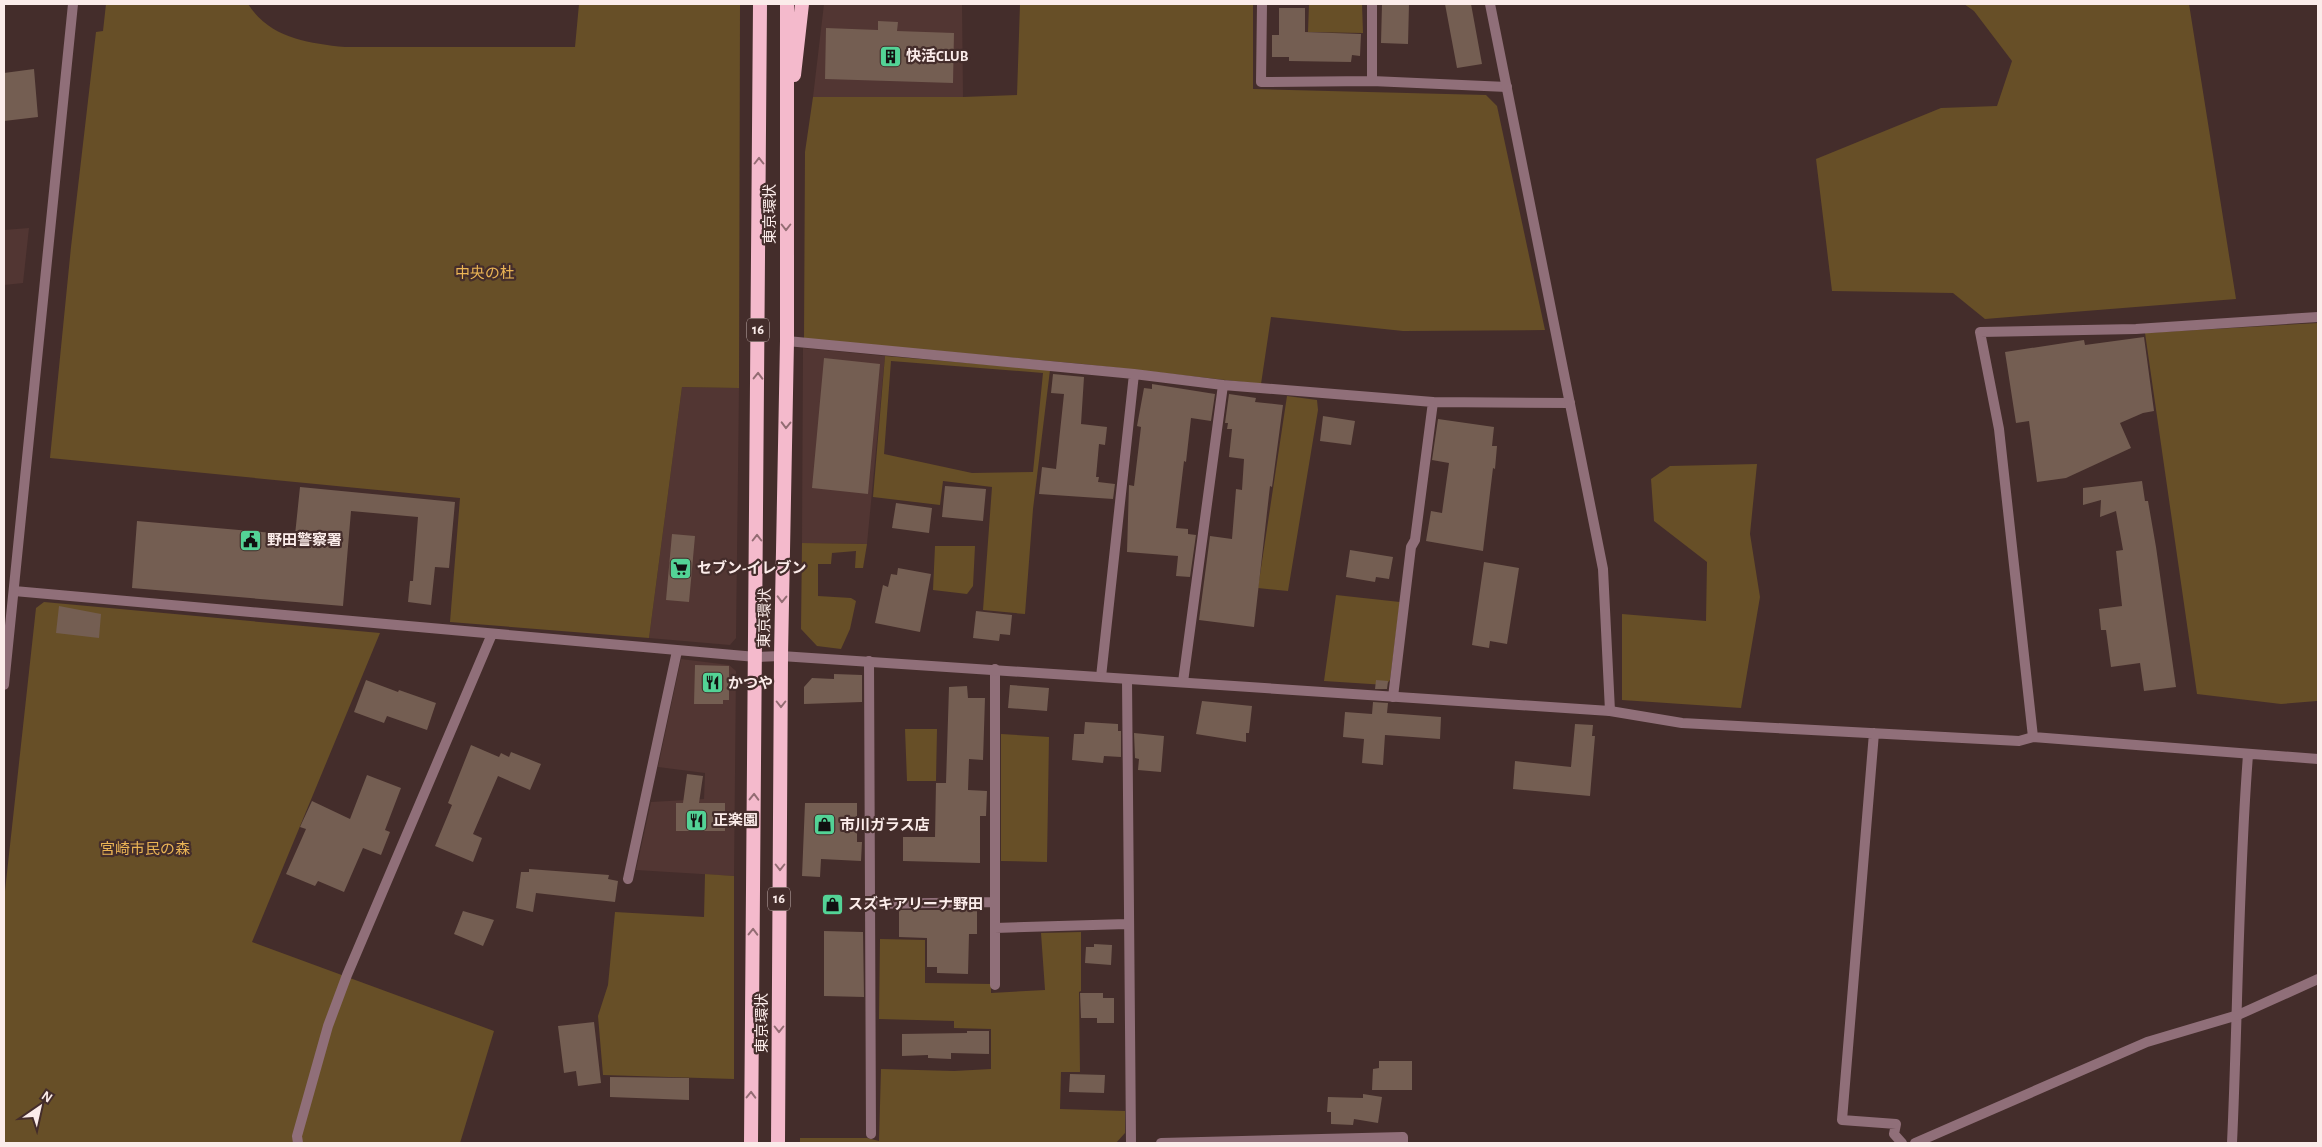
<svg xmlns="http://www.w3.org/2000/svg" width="2322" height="1147" font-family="'Alegreya Sans','Noto Sans JP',sans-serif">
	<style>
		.built { fill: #523633 }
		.green { fill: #674f27; fill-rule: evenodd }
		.building { fill: #745e52 }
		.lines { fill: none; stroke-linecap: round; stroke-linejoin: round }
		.minor { stroke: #906f79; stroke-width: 10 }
		.tertiary { stroke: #906f79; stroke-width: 10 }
		.trunk { stroke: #f4bacc; stroke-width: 14 }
		.oneway { stroke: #936c73 }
		.labels { text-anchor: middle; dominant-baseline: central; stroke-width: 4.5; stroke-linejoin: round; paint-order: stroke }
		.shield { fill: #442d2b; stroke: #c4b3b1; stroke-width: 1 }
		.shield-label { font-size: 14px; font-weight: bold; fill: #fbecea }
		.poi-label { font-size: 15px; font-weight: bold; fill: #fbecea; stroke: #442d2b; text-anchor: start }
		.street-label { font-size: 15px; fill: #fbecea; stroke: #442d2b }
		.park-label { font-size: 15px; fill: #ebb455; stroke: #442d2b }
	</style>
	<rect width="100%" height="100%" fill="#442d2b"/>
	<path class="built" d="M824 4H962L963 97H813Z
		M29 228 23 283 4 285V230Z
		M803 348 885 356 867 544 802 543Z
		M682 387 739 388 736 638 730 645 649 638Z
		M681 659 729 665 736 671 734 876 636 870 651 802 704 799 705 773 658 767Z"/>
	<path class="green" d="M106 4H248C270 38 307 43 345 47H575L579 4H740L739 388 682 387 649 638 450 622 460 498 50 458 71 247 96 32 103 31Z
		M1020 4H1253V89L1486 95 1497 106 1545 330 1403 331 1271 317 1261 384 1083 364 804 339 805 152 813 97H963L1017 95Z
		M1309 4H1362L1363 33 1308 32Z
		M1964 4H2189L2236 299 1985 319 1953 293 1832 291 1816 159 1941 108 1997 106 2012 61 1974 11Z
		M2318 323 2317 701 2281 704 2197 694 2145 333Z
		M885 356 1050 370 1033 509 1025 614 983 610 992 487 943 481 940 505 873 497ZM891 361 1043 373 1033 472 972 473 884 454Z
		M1287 396 1317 400 1318 410 1288 591 1258 588Z
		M1757 464 1750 534 1760 597 1741 708 1622 700V614L1706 621 1707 562 1654 521 1651 479 1670 466Z
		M802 543 867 544 863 568H855L856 551 832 553 831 564H818V596L851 598 856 601 850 629 841 649 817 646 801 629Z
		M935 546H975L973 586 967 594 933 590Z
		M1336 595 1400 602 1390 680 1386 685 1324 681Z
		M44 602 380 633 252 942 494 1031 460 1143H4V900L36 608Z
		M905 729H937L936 781H907Z
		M1001 734 1049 737 1047 862 1001 861Z
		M705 874 734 876V1079L603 1075 598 1016 608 985 615 912 704 917Z
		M1081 932V991L1079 992 1080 1072H1061L1060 1109 1125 1111V1133L1116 1143H800V1138H867L879 1141 881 1069 954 1071 991 1069V1029L954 1028V1021L879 1019 880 939 925 940V983L991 984V993L1045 990 1041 933Z"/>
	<path class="building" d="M1382 4H1409L1408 44 1381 43Z
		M1445 4H1471L1482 64 1457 68Z
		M1279 8H1305V32L1361 34 1360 56 1352 55 1351 62 1289 61V57H1272V35H1279Z
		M878 21 898 22 897 31 954 33 953 83 825 79 826 28 878 30Z
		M34 69 38 117 4 121V73Z
		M2144 337 2154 411 2143 413 2120 423 2131 448 2066 478 2037 482 2029 421 2016 423 2005 352 2084 340 2085 345Z
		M824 358 880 364 868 494 812 488Z
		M1053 374 1084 377 1081 424 1107 427 1105 445 1099 444 1096 477H1099L1098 482 1115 484 1113 499 1039 494 1042 467 1056 469 1064 394 1051 393Z
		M1152 384 1215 394 1211 421 1191 418 1186 462 1184 461 1176 528 1188 529V534L1196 535 1190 577 1176 576 1178 556 1127 552 1129 485 1134 486 1141 427 1137 426 1144 388 1152 389Z
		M1229 394 1256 398 1255 402 1283 405 1272 487 1270 486 1254 627 1199 620 1210 536 1232 539 1236 489 1242 490 1244 459 1229 457 1232 429H1227L1228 423H1225Z
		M1323 416 1355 421 1351 445 1320 441Z
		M1438 419 1494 427 1492 446H1497L1495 469 1493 468 1483 551 1426 541 1431 511 1442 513 1449 463 1432 460Z
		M2142 481 2145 501H2148L2156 547 2176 687 2144 691 2140 663 2111 667 2106 630H2101L2099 609 2122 606 2116 551 2123 550 2116 511 2100 517 2101 500 2083 505V488Z
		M945 486 986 489 983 521 942 517Z
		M300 487 455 502 449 568 435 567 431 605 408 602 410 581H413L418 517 351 511 343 606 132 588 137 521 295 535Z
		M896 503 932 508 929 533 892 528Z
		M672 534 695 536 689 602 666 600Z
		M1350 550 1393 557 1389 579 1376 577 1375 582 1346 577Z
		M1484 562 1519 568 1507 644 1490 641 1489 648 1472 645Z
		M898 568 931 574 920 632 875 623 883 585 888 587 891 574 897 575Z
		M59 606 101 614 99 638 56 633Z
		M976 611 1012 615 1010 635 1000 634 999 641 973 638Z
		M695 665 729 666V700H723V704H694Z
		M834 674 862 675V702L804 704V687L812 678 834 679Z
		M366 680 398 692 399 690 436 703 427 730 387 716 384 723 354 712Z
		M1376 680 1388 681 1387 689H1375Z
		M1010 685 1049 688 1047 711 1008 708Z
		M967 686 968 698H985L983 760 969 759 968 790 987 791 986 816H980V863L903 861V837H935L936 783H946L949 687Z
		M1202 701 1252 706 1249 733H1246V742L1196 734Z
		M1373 702 1388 703 1387 713 1441 717 1440 739 1385 735 1383 765 1362 763 1364 739 1343 737 1345 712 1372 714Z
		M1085 722 1118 724V731H1121V757L1104 756 1103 763 1072 760 1074 734H1084Z
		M1575 724 1593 725 1592 736H1595L1590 796 1513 789 1515 761 1571 767Z
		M1134 733 1164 736 1161 772 1138 770 1139 759 1135 758Z
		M471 745 499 757 501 753 509 757 511 752 541 764 530 790 498 776 473 834 482 838 473 862 435 846 452 805 448 803Z
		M687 774 703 776 699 803H725V831H676V803H683Z
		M367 775 401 788 385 830 390 832 381 855 363 848 344 892 318 881 315 886 286 874 306 829 300 827 312 801 350 819Z
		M805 803H857V842H862L861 861 821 859 820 877 802 876Z
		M529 869 609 875 608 879 618 881 615 902 536 893 533 912 516 908 521 872H529Z
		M899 910H977V934H969L968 974 937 973V967H927V938L899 937Z
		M463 911 494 920 483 946 454 934Z
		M824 931 863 932 864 997 824 996Z
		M1094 944 1112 945 1111 965 1085 963 1086 947H1094Z
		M1080 993H1103V998H1114V1023H1097V1018H1081Z
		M594 1022 601 1083 578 1086 576 1071 564 1073 558 1026Z
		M967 1031H989V1054L951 1053V1059L928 1058V1055L902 1056V1034L967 1033Z
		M1379 1061H1412V1090H1372L1373 1069 1379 1068Z
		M1070 1074 1105 1075 1104 1093 1069 1092Z
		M610 1077 689 1078V1100L610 1097Z
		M1363 1094 1382 1097 1378 1123 1354 1119 1353 1125 1331 1124V1112H1327L1328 1097 1363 1098Z"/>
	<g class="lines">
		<path class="minor" d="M1262 4 1261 82 1372 81 1507 87
			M1372 4V81
			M2318 317 2136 329 1980 332 1999 429 2033 737 2318 759
			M787 341 1134 374 1223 385 1433 402 1570 403
			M14 591 756 657
			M869 661 871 1134
			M995 669V985
			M1101 677 1134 374
			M1127 679 1131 1143
			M1183 682 1223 385
			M1393 697 1411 547 1415 540 1433 402
			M1610 711 1682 723 2019 741 2033 737
			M1874 733 1842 1120 1896 1124 1894 1134 1902 1143
			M628 879 677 651
			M870 904 995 902
			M995 928 1127 924
			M298 1143 297 1136 328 1026 347 975 492 634
			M1161 1143 1403 1137V1143
			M2232 1143C2238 1014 2238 884 2248 755"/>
		<path class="tertiary" d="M756 657 781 656 1610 711 1603 569 1490 4
			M4 685 73 4
			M1915 1143 2147 1042 2238 1015 2318 979"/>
		<path class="trunk" d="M794 75 802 4
			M751 1143 760 4
			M778 1143 781 656 787 341V4"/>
	</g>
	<defs><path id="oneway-chevron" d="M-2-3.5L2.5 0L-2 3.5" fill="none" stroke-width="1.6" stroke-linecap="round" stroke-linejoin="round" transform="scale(1.25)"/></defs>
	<g class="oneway">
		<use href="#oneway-chevron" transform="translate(759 161) rotate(-90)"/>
		<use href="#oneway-chevron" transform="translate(786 227) rotate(90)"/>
		<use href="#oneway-chevron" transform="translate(758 376) rotate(-89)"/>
		<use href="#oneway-chevron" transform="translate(786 425) rotate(91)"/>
		<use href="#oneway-chevron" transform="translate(757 538) rotate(-90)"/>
		<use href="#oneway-chevron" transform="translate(782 599) rotate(91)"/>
		<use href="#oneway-chevron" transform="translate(781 704) rotate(90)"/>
		<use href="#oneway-chevron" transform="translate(754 797) rotate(-89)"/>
		<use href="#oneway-chevron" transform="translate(780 867) rotate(90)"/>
		<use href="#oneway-chevron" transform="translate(753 932) rotate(-89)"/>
		<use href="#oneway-chevron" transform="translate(779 1029) rotate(90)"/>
		<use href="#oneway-chevron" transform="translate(751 1095) rotate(-89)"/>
	</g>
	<defs>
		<symbol id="building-square" viewBox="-11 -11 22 22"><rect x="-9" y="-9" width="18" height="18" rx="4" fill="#53d396" stroke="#442d2b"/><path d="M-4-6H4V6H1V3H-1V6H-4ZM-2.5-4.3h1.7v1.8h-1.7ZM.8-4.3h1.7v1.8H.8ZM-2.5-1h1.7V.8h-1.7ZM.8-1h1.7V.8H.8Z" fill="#111"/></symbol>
		<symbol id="civic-square" viewBox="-11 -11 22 22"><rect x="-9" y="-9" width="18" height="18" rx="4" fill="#53d396" stroke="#442d2b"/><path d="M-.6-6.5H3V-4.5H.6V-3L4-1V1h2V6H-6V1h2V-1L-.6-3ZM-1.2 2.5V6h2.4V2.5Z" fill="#111"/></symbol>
		<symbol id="supermarket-square" viewBox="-11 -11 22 22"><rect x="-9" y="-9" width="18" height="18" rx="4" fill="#53d396" stroke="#442d2b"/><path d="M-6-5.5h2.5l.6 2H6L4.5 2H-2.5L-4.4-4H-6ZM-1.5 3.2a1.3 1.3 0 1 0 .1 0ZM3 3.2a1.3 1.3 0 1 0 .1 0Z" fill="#111"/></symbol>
		<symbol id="restaurant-square" viewBox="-11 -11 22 22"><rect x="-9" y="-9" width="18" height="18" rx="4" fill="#53d396" stroke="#442d2b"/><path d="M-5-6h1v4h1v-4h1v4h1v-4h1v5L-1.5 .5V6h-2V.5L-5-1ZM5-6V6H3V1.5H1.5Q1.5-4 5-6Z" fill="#111"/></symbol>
		<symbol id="shop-square" viewBox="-11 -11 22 22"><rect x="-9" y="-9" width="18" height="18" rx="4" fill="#53d396" stroke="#442d2b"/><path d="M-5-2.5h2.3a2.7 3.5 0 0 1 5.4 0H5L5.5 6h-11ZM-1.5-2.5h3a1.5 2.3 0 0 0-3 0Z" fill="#111"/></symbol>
	</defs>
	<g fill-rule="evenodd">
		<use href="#building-square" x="878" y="44" width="25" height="25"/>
		<use href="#civic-square" x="238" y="528" width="25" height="25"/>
		<use href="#supermarket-square" x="668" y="556" width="25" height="25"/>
		<use href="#restaurant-square" x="700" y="670" width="25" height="25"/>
		<use href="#restaurant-square" x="684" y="808" width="25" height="25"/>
		<use href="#shop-square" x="812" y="812" width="25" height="25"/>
		<use href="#shop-square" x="820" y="892" width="25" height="25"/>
	</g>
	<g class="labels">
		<g class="shield">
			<rect x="747" y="318.5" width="22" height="23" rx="4"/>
			<rect x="768" y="887.5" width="22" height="23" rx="4"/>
		</g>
		<g class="shield-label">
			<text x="758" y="330">16</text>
			<text x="779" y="899">16</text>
		</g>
		<g class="poi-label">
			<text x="906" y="56">快活CLUB</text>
			<text x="267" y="540">野田警察署</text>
			<text x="697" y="568">セブン-イレブン</text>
			<text x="728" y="683">かつや</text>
			<text x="713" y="820">正楽園</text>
			<text x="840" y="825">市川ガラス店</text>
			<text x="848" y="904">スズキアリーナ野田</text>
		</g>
		<g class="street-label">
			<text transform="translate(770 214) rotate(-90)">東京環状</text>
			<text transform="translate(765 618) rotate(-89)">東京環状</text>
			<text transform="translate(762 1023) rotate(-90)">東京環状</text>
		</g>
		<g class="park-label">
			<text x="485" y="273">中央の杜</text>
			<text x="145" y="849">宮崎市民の森</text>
		</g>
	</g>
	<rect width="2322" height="1147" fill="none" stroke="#fbecea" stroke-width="10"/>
	<g transform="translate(40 1107) rotate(34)" stroke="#442d2b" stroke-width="4" paint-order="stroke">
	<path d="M0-4L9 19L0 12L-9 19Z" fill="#fbecea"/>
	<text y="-8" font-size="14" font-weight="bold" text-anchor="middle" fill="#fbecea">N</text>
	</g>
</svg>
